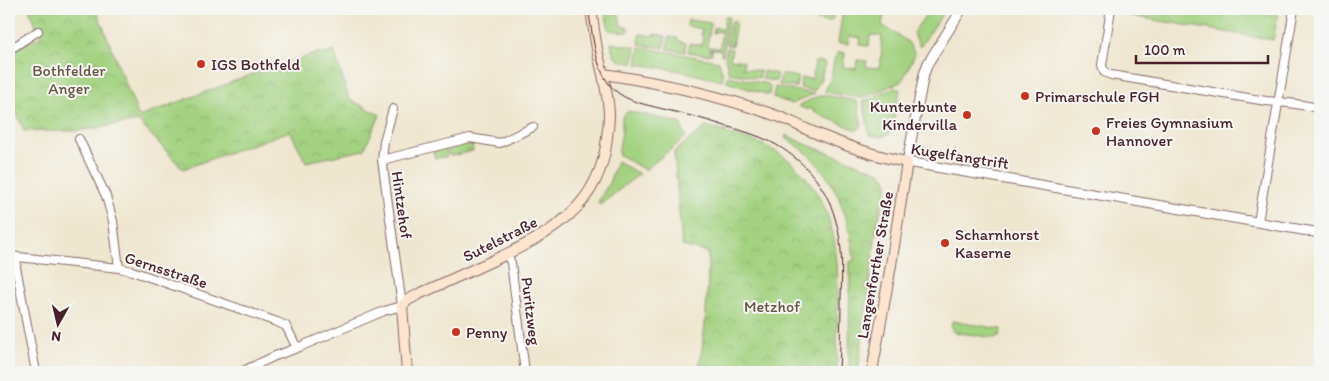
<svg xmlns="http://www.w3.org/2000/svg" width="1329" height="381" font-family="Itim,sans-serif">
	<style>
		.grass { fill: #a3d280; stroke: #767856 }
		.park { fill: url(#park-crowns); stroke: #767856 }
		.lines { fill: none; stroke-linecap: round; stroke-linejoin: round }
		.minor-casing { stroke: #846564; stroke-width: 10 }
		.tertiary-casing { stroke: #846564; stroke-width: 11 }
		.secondary-casing { stroke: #846564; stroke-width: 12 }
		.minor { stroke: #fff; stroke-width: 8 }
		.tertiary { stroke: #fff; stroke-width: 9 }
		.secondary { stroke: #fbe5cf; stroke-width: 10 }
		.tram { stroke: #4a1f2b; stroke-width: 1 }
		.poi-dot { fill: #c8321e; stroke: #f6f6f2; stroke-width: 2 }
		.labels { text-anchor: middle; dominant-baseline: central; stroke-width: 4; stroke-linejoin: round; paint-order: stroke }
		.poi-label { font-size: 16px; fill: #4a1f2b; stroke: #f6f6f2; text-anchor: start }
		.park-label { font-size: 16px; fill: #655544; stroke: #f6f6f2 }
		.street-label { font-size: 16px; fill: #4a1f2b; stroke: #f6f6f2 }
	</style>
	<defs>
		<pattern id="park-crowns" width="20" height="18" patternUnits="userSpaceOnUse" patternTransform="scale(1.25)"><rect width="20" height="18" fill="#a3d280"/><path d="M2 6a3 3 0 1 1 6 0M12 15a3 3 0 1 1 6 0" fill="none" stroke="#8eb46f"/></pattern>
	</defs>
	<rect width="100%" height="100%" fill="#f6f6f2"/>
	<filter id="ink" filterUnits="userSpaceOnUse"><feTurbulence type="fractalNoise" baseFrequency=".02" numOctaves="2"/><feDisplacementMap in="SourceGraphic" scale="10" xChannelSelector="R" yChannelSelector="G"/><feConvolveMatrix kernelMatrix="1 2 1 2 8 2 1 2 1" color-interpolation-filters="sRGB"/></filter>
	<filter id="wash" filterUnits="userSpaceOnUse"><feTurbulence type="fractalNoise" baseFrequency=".0096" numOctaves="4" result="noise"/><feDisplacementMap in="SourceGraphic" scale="20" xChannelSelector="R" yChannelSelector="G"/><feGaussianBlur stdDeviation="1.12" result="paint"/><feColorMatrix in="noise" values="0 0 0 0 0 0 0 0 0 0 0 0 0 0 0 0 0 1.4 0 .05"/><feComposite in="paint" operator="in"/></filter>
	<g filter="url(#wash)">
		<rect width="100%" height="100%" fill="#efe6cf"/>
		<path class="grass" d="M610 9H618L621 26 629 28 628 32 609 30 605 11 610 10Z
			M792 9H835L833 18 831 21 826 22 817 20 818 13Z
			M843 9H885L882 25 908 42 915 54 902 81 863 98 825 92C826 87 828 85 830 80 834 71 831 59 839 52L845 53 843 67 856 69 857 60 867 61 866 67 879 68 882 50 881 49 882 36 870 35 869 46 860 45 861 38 849 36 848 44 838 43Z
			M933 9H946L920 47 913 33 929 10Z
			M725 17H729L723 55H721V50L713 49 711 55 712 47 720 48 721 36 723 33 716 31 715 33H713L714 27 723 29Z
			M688 20 711 23 707 46 711 47 709 55 688 52 690 43 702 45 703 36 701 35 702 29 687 26Z
			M731 21 736 22 732 46 727 45Z
			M640 34 654 36V34L666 36 664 48 639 44Z
			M669 37 678 38V41L686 43 685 52 667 49Z
			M611 43 636 47 633 63C617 60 614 61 611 43Z
			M640 47 719 61 723 75 722 81 681 71 637 64Z
			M727 48 732 49 730 59 744 61 743 68 760 71 759 78 729 73 725 58Z
			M818 61 825 63 820 81 814 91 800 88 801 78 812 79 815 62Z
			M763 71 777 74 776 81 762 79Z
			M781 74 798 77 796 87 779 85Z
			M728 76 768 84 770 88 769 95 726 82Z
			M775 87 815 94 809 96 792 104 773 97Z
			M895 87 900 90 891 132 883 137 870 135 863 102Z
			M824 95 857 101 862 126 857 130 813 112 814 110 809 108 808 110 798 106 816 97Z
			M628 111 680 123 686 137 645 170 618 154 622 131V117Z
			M445 148 447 155 446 157 435 158 433 151Z
			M617 161 639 174 600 205 598 202 609 183Z
			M952 321 1001 329 1000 335 995 338 953 332 951 327Z"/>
		<path class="park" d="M29 9H96L139 117 253 74H256L321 52 323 55 334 51 349 99 380 115 364 150 306 162 290 131 183 169 138 121 77 131H24L9 95V53L41 36Z
			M1126 9H1279L1273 40 1125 15Z
			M707 126 725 132 726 128 725 133C742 138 760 142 775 151 786 157 796 166 804 175 837 214 838 256 838 304 837 327 837 349 837 372H698C706 332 708 292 708 252L682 246 674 152Z
			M786 135 805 144 880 172 885 177 888 183 877 225 858 372H849L850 262 854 260C850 212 830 162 785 138Z
			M470 141 472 143 473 151 451 156 449 155 447 147Z"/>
	</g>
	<g filter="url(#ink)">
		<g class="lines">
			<defs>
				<path id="minor" d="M1111 9 1102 65 1104 72 1111 75 1266 101 1289 103 1320 108
					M9 50 38 31
					M79 139 106 196 113 221 119 268
					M382 160 470 138 500 143 533 127
					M1258 222 1294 9
					M507 254 511 263 525 372
					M9 256 119 268 132 271 277 322 286 326 297 348
					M17 257 16 267 36 372
					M241 372 275 356 297 348 384 311 402 306 382 160 384 141 393 109"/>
				<path id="tertiary" d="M962 9 928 63 924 74 907 162 1320 233"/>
				<path id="secondary" d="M604 74C662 83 719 95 774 115 785 118 795 124 806 129 838 143 872 156 907 162L891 265 872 372
					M407 372 402 306 408 300 419 294C444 283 468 272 492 261 550 234 601 207 607 137 608 129 609 121 609 114 608 93 603 74 598 54 595 39 593 24 591 9"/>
			</defs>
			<use href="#minor" class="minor-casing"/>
			<use href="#tertiary" class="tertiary-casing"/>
			<use href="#secondary" class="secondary-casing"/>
			<use href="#minor" class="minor"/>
			<use href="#tertiary" class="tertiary"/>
			<use href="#secondary" class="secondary"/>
			<path class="tram" d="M588 9C593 33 594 65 609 84 622 101 644 104 663 109 684 114 705 119 725 126 741 130 757 135 771 142 802 158 826 185 835 218 843 243 842 270 841 297 841 322 840 347 839 372"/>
		</g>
	</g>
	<g class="poi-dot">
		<circle cx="201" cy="64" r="5"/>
		<circle cx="1025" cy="96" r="5"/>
		<circle cx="967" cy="115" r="5"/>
		<circle cx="1096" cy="131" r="5"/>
		<circle cx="945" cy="243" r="5"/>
		<circle cx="456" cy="332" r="5"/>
	</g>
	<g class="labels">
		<g class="poi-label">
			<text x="211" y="64">IGS Bothfeld</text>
			<text x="1035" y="96">Primarschule FGH</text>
			<text x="957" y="106" text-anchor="end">Kunterbunte<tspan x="957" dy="18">Kindervilla</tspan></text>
			<text x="1106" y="122">Freies Gymnasium<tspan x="1106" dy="18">Hannover</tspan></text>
			<text x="955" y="234">Scharnhorst<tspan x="955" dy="18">Kaserne</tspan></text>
			<text x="466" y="332">Penny</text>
		</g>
		<g class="park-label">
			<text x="69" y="70">Bothfelder<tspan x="69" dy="18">Anger</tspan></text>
			<text x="772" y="306">Metzhof</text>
		</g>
		<g class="street-label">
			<text transform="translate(960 156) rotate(9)">Kugelfangtrift</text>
			<text transform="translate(402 205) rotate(82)">Hintzehof</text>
			<text transform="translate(500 239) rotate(-27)">Sutelstraße</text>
			<text transform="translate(875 265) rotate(-80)">Langenforther Straße</text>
			<text transform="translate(166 270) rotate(18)">Gernsstraße</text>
			<text transform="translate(531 311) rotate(83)">Puritzweg</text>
		</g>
	</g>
	<rect width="1329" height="381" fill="none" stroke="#f6f6f2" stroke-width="30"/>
	<g transform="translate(58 324) rotate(188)" stroke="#f6f6f2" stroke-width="4" paint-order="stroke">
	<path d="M0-4L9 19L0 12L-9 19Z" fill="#4a1f2b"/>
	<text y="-8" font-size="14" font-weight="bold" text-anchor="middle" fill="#4a1f2b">N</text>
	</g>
	<path d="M1136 55v8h132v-8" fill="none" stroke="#4a1f2b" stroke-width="2.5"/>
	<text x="1144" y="55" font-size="15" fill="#4a1f2b" stroke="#f6f6f2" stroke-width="4" paint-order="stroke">100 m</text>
</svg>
